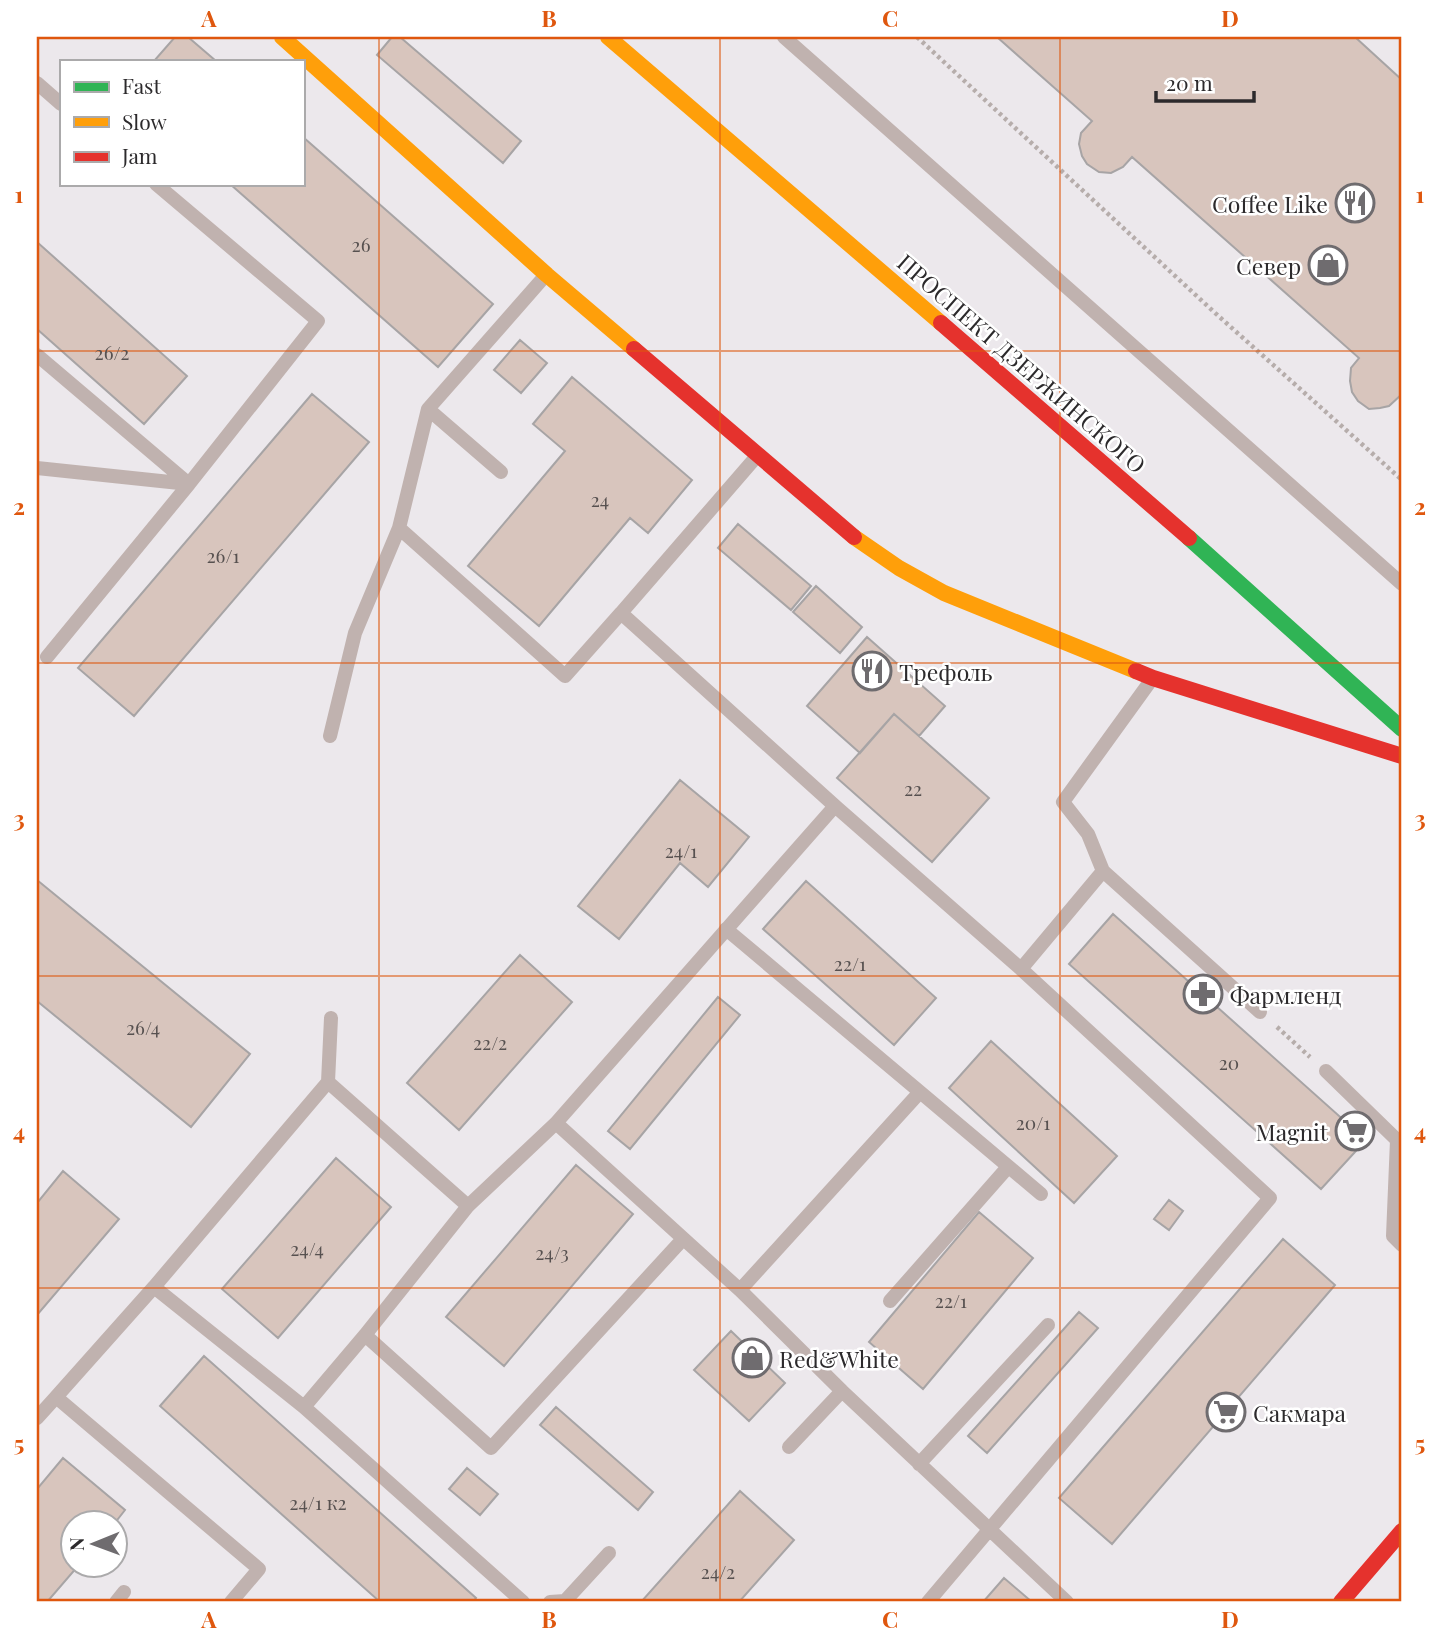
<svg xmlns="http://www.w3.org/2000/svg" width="1439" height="1639" font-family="'Playfair Display',serif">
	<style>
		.building { fill: #d8c5bd; stroke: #a7a4a5; stroke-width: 2 }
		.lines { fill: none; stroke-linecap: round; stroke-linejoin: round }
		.path { stroke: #b6adab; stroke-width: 4.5; stroke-dasharray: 3.5 3.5; stroke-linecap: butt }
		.lane { stroke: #c0b2af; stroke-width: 14 }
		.fast { stroke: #30b455; stroke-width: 16 }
		.slow { stroke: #ff9f0a; stroke-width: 16 }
		.jam { stroke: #e5322d; stroke-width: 16 }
		.grid { fill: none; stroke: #df570e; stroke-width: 2; stroke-opacity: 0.55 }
		.labels { text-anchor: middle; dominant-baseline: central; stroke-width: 5; stroke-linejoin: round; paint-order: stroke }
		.number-label { font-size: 19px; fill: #575150 }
		.poi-label { font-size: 23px; fill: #2c2a2c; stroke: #fff; text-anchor: start }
		.street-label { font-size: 23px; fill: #2c2a2c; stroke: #fff }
		.neatline { fill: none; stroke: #df570e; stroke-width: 2.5 }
		.grid-label { font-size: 23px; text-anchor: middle; font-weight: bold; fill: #df570e }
	</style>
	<rect width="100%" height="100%" fill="#ece8ec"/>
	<path class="building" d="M175 37H188L216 61H154Z
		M392 37H400L521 141 503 163 377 55Z
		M997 37H1355L1402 80V396L1401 395 1389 406 1380 408 1369 409 1358 401 1352 392 1350 381 1351 368 1359 358 1132 157 1123 167 1111 173 1099 172 1087 164 1082 156 1079 144 1081 133 1092 121Z
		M303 137 493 304 438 367 230 184H303Z
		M37 242 187 376 144 424 37 329Z
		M520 340 547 363 521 393 494 370Z
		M572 377 692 480 648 533 630 518 539 626 468 566 565 451 533 424Z
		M312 394 369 442 134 716 78 668Z
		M738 524 811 586 791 610 718 548Z
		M816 586 862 627 840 653 793 612Z
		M867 637 945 706 919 736 894 714 860 753 807 706Z
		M894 714 989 798 932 862 837 778Z
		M680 780 749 837 708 887 680 863 619 939 578 906Z
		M37 880 250 1054 191 1127 37 1001Z
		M806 881 936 998 894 1045 763 929Z
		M1113 914 1366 1140 1321 1189 1069 964Z
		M520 955 572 1002 459 1130 407 1083Z
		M718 997 740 1015 630 1149 608 1131Z
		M991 1041 1117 1156 1074 1203 949 1088Z
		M336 1158 391 1207 278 1338 222 1289Z
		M576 1165 633 1214 504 1366 446 1317Z
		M63 1171 119 1219 37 1315V1203Z
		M1169 1200 1183 1211 1169 1230 1154 1219Z
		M979 1212 1033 1258 923 1389 869 1342Z
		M1283 1239 1335 1285 1112 1544 1059 1498Z
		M1079 1312 1098 1328 987 1453 968 1436Z
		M731 1331 785 1383 749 1421 694 1370Z
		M204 1356 476 1598 473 1602H378L379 1601 160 1406Z
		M556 1407 653 1492 638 1510 540 1425Z
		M63 1458 125 1510 114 1524H74V1566H78L47 1602H37V1489Z
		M467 1468 498 1494 480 1515 449 1489Z
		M740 1491 794 1540 739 1602H641Z
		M1004 1578 1032 1602H983Z"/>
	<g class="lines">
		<path class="path" d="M917 37 1214 312 1402 480
			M1277 1027 1310 1057"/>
		<path class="lane" d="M784 37 1402 584
			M37 83 61 104
			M545 276 428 409 399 528 565 676 621 613
			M37 355 189 484 47 657
			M428 409 501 472
			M757 456 621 613 835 806
			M37 468 189 484 318 321 156 184
			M1152 679 1063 802 1088 834 1103 871 1260 1012
			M330 736 355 633 399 528
			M726 929 920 1092 740 1290
			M1326 1071 1397 1140 1393 1236 1402 1245
			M328 1082 468 1206
			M920 1092 1041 1194
			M556 1123 740 1290 842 1391 1067 1602
			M154 1287 304 1407 523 1602
			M890 1301 1008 1167
			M365 1335 491 1448 683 1239
			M304 1407 365 1335 468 1206 556 1123 835 806 1021 969 1103 871
			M37 1418 56 1397
			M789 1447 842 1391
			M919 1464 1048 1325
			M116 1602 124 1592
			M231 1602 259 1569 56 1397 154 1287 328 1082 331 1018
			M550 1602 565 1601 609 1553
			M928 1602 1270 1198 1021 969"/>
		<path class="fast" d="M1189 538 1402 729"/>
		<path class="slow" d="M282 37 547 275 634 349
			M608 37 941 323
			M854 537 899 568 944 593 1136 671"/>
		<path class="jam" d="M941 323 1189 538
			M634 349 854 537
			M1136 671 1153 678 1402 756
			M1341 1602 1402 1531"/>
	</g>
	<path class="grid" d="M379 37V1602M720 37V1602M1060 37V1602M37 351H1402M37 663H1402M37 976H1402M37 1288H1402"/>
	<defs>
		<symbol id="restaurant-ring" viewBox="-11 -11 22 22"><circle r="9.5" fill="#fff" stroke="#6f6c6f" stroke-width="1.5"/><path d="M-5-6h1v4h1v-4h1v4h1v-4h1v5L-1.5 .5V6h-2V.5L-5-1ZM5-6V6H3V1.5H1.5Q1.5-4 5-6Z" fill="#6f6c6f"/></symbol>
		<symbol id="shop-ring" viewBox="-11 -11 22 22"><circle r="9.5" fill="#fff" stroke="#6f6c6f" stroke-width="1.5"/><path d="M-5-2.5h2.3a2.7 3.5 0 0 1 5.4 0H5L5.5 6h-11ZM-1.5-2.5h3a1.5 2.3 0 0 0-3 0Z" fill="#6f6c6f"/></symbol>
		<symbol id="pharmacy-ring" viewBox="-11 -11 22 22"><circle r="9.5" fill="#fff" stroke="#6f6c6f" stroke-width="1.5"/><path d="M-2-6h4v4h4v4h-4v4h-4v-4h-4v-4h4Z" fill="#6f6c6f"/></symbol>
		<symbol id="supermarket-ring" viewBox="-11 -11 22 22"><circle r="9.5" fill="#fff" stroke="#6f6c6f" stroke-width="1.5"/><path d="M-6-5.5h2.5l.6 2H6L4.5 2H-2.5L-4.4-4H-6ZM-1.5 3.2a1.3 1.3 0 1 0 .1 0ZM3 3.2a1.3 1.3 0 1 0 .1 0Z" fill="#6f6c6f"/></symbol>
	</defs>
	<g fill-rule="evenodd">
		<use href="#restaurant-ring" x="1333" y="181" width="44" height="44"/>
		<use href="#shop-ring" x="1306" y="243" width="44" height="44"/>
		<use href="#restaurant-ring" x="850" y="649" width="44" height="44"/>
		<use href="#pharmacy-ring" x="1181" y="972" width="44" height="44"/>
		<use href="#supermarket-ring" x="1333" y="1109" width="44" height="44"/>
		<use href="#shop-ring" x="730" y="1336" width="44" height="44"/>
		<use href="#supermarket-ring" x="1204" y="1390" width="44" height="44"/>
	</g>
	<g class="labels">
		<g class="number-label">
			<text x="361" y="244">26</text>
			<text x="112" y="352">26/2</text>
			<text x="600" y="499">24</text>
			<text x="223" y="555">26/1</text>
			<text x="913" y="788">22</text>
			<text x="681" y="850">24/1</text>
			<text x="850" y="963">22/1</text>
			<text x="143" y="1027">26/4</text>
			<text x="490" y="1042">22/2</text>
			<text x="1229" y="1062">20</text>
			<text x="1033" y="1122">20/1</text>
			<text x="307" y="1248">24/4</text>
			<text x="552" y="1252">24/3</text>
			<text x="951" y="1300">22/1</text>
			<text x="318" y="1502">24/1 к2</text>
			<text x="718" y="1571">24/2</text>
		</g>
		<g class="poi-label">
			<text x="1328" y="203" text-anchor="end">Coffee Like</text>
			<text x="1301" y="265" text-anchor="end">Север</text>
			<text x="899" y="671">Трефоль</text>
			<text x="1230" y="994">Фармленд</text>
			<text x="1328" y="1131" text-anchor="end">Magnit</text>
			<text x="779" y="1358">Red&amp;White</text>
			<text x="1253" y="1412">Сакмара</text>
		</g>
		<g class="street-label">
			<text transform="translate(1022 363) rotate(41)">ПРОСПЕКТ ДЗЕРЖИНСКОГО</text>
		</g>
	</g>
	<rect width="1439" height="1639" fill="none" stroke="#ffffff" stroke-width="77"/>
	<rect x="60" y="60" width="245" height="126" fill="#ffffff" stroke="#abaaab" stroke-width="2"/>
	<rect x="74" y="82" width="35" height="10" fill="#30b455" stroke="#abaaab" stroke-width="2"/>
	<text x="122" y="94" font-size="21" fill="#2c2a2c">Fast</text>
	<rect x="74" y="117" width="35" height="10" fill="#ff9f0a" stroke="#abaaab" stroke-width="2"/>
	<text x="122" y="130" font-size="21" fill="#2c2a2c">Slow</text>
	<rect x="74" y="152" width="35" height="10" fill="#e5322d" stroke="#abaaab" stroke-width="2"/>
	<text x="122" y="164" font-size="21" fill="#2c2a2c">Jam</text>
	<g transform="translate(94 1544) rotate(269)"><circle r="33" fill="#ffffff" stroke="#abaaab" stroke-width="2"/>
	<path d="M0-5L12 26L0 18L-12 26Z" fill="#6f6c6f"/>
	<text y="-10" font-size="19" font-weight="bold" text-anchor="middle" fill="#2c2a2c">N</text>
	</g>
	<path d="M1156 91v10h98v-10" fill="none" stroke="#2c2a2c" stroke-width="3.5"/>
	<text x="1166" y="91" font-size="21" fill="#2c2a2c" stroke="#ffffff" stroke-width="5" paint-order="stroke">20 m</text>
	<rect x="38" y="38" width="1362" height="1562" class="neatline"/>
	<g class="grid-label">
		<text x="209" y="27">A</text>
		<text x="549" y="27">B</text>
		<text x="890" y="27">C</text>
		<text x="1230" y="27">D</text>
		<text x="19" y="203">1</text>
		<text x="1420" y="203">1</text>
		<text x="19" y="515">2</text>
		<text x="1420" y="515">2</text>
		<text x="19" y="827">3</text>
		<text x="1420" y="827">3</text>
		<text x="19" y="1140">4</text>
		<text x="1420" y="1140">4</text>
		<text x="19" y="1452">5</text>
		<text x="1420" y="1452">5</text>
		<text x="209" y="1628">A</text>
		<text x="549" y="1628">B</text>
		<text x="890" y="1628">C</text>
		<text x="1230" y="1628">D</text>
	</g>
</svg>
